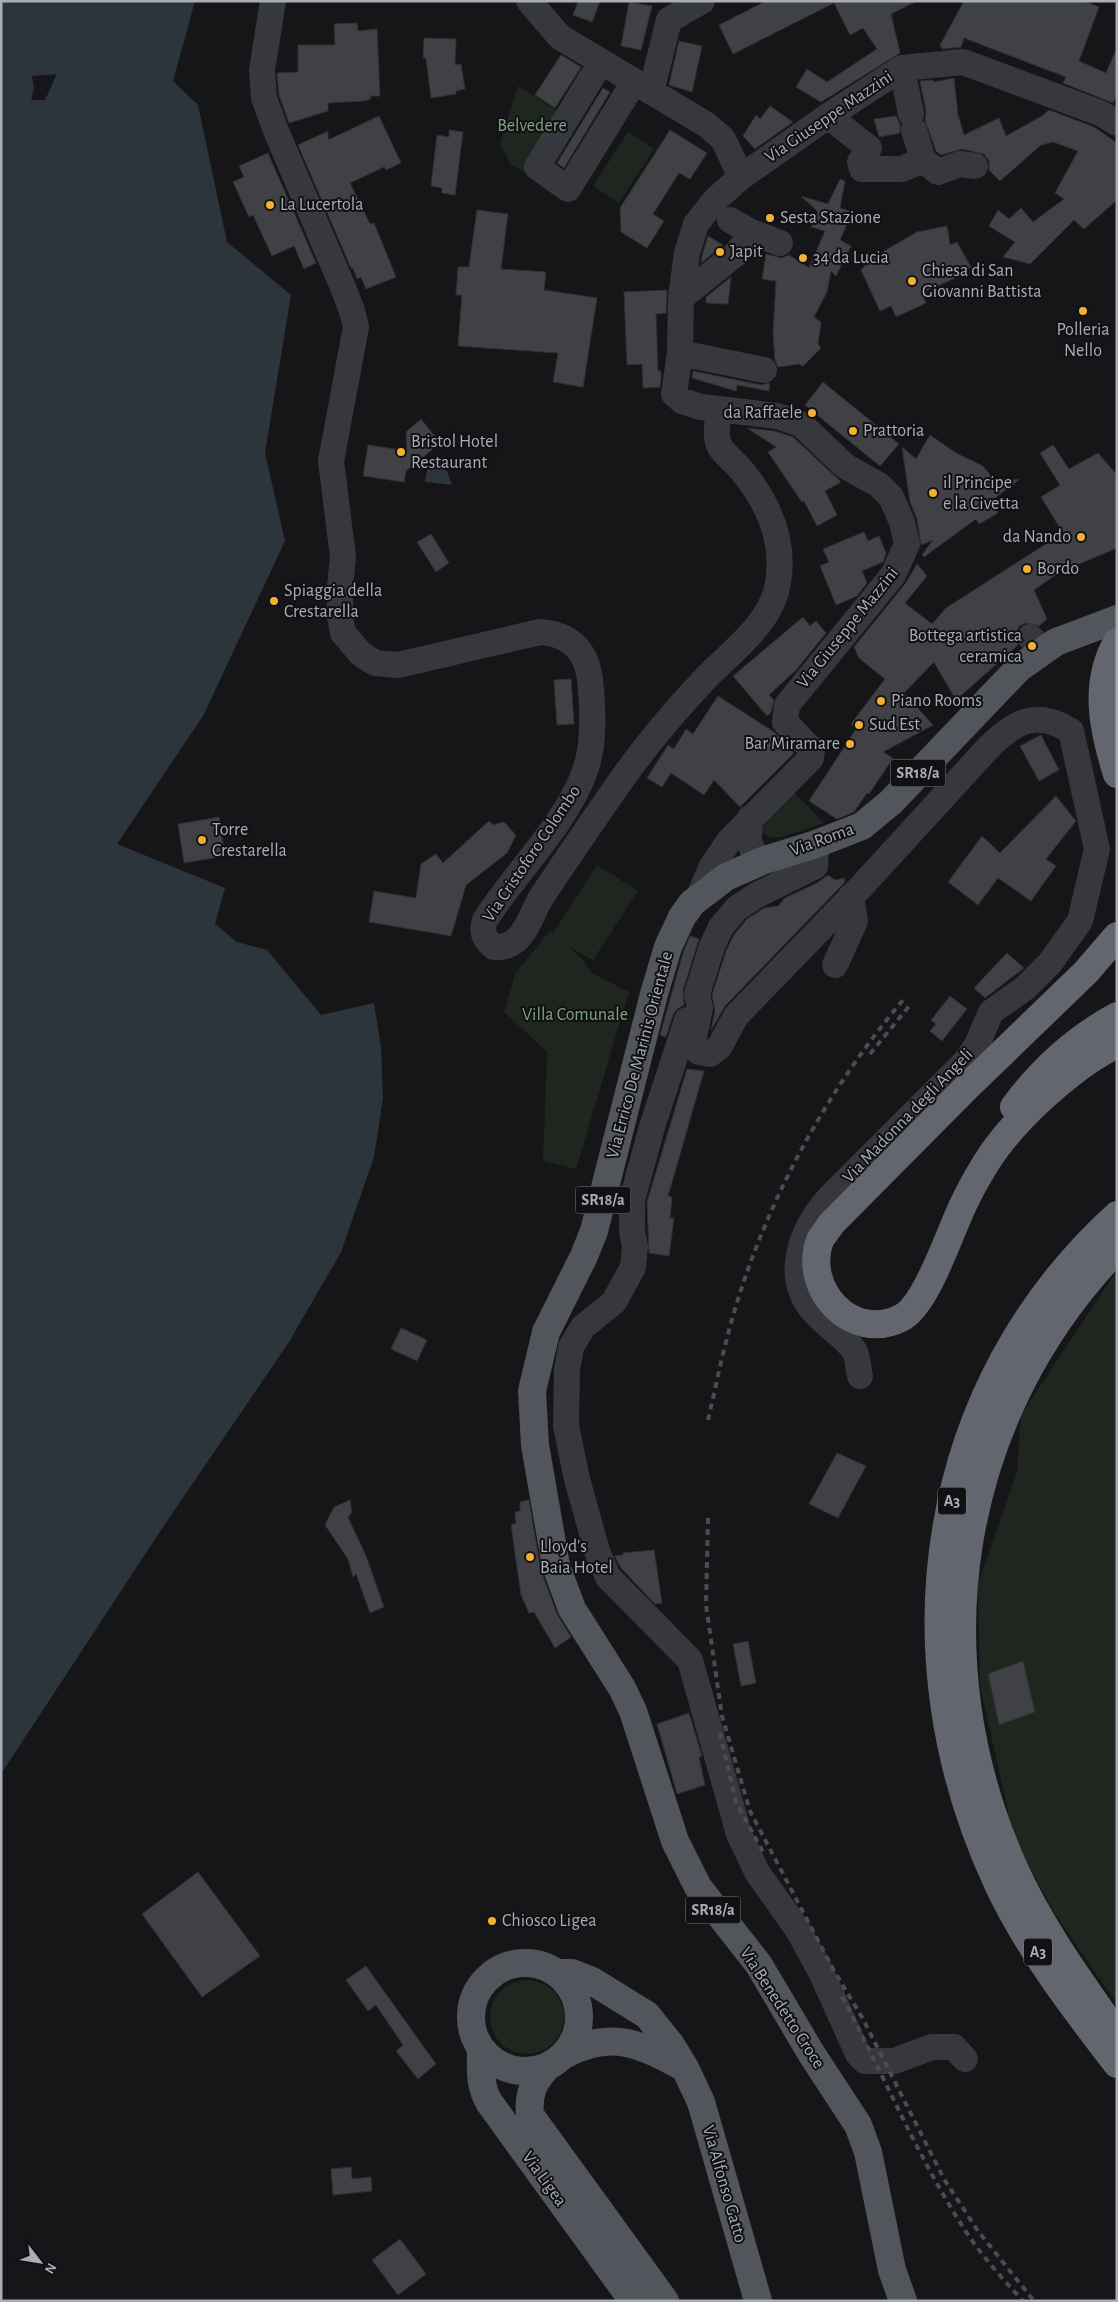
<svg xmlns="http://www.w3.org/2000/svg" width="1118" height="2302" font-family="'Alegreya Sans',sans-serif">
	<style>
		.green { fill: #1e261f }
		.water { fill: #2c353c; fill-rule: evenodd }
		.building { fill: #404145; stroke: #303034 }
		.lines { fill: none; stroke-linecap: round; stroke-linejoin: round }
		.minor { stroke: #37383d; stroke-width: 26 }
		.major { stroke: #53555c; stroke-width: 28 }
		.highway { stroke: #63666e; stroke-width: 28 }
		.rail { stroke: #4a4c52; stroke-width: 4; stroke-dasharray: 6 5; stroke-linecap: butt }
		.poi-dot { fill: #f2b134; stroke: #111113; stroke-width: 2 }
		.labels { text-anchor: middle; dominant-baseline: central; stroke-width: 4; stroke-linejoin: round; paint-order: stroke }
		.shield { fill: #111113; stroke: #7b7e86; stroke-width: 1 }
		.shield-label { font-size: 16px; font-weight: bold; fill: #a8adb8 }
		.street-label { font-size: 18px; fill: #a8adb8; stroke: #111113 }
		.park-label { font-size: 18px; fill: #7fa381; stroke: #111113 }
		.poi-label { font-size: 18px; fill: #a8adb8; stroke: #111113; text-anchor: start }
	</style>
	<rect width="100%" height="100%" fill="#161618"/>
	<path class="green" d="M518 86 567 117 532 175 511 165 500 143Z
		M628 132 654 149 619 203 593 186Z
		M791 789 824 823 782 837 770 838 763 833 762 823Z
		M597 865 638 891 593 960 568 946 580 957 592 973 629 992 576 1169 543 1161 547 1052 504 1012 515 974 550 931 553 933Z
		M1117 1270V2004L1057 1917 1015 1842 980 1686 978 1584 1017 1472 1021 1415Z
		M490 2017a37 37 0 1 1 74 0a37 37 0 1 1-74 0Z"/>
	<path class="water" d="M1 1H195L173 81 198 105 227 242 291 295 265 453 285 541 203 716 117 844 225 888 215 924 237 942 267 950 321 1015 374 1003 381 1047 383 1098 374 1157 341 1252 289 1342 161 1530 1 1774ZM57 74 45 100H31L34 88 32 76Z
		M429 459 443 461 452 485 425 482Z"/>
	<path class="building" d="M578 1H600L592 22 573 15Z
		M766 1H917L891 14 900 53 821 102 796 87 807 69 827 82 877 49 863 28 850 35 834 3 733 54 719 25Z
		M964 1H1084L1099 7 1079 61 1106 73 1117 48V94L1113 103 1063 83 1066 77 964 38 961 47 942 49 940 45Z
		M629 2 652 6 641 50 621 46Z
		M357 23 358 31 377 29 380 96H370L371 99 363 101 328 103V111L289 123 279 95 277 73 298 72V45H335L334 24Z
		M424 38 456 39 455 65 461 64 465 89 456 91V94L431 98 426 58H423Z
		M679 41 702 46 692 92 669 85Z
		M561 55 581 67 555 108 535 95Z
		M954 78 958 115 964 135 999 118 1006 136 1042 116 1049 110 1094 127 1117 143V200L1084 229 1074 220 1030 264 1003 257 1015 242 989 226 998 210 1009 219 1021 208 1033 222 1064 199 1055 193 1078 151 1053 142 1041 145 1000 181 989 170V161L984 154 962 149 941 155 936 151 925 120 926 111 920 81 933 80 934 82Z
		M603 88 610 92 564 168 557 163Z
		M770 106 793 122 755 149 743 136 756 115 760 119Z
		M379 116 401 163 386 170 384 167 350 183 370 224 374 223 396 277 366 289 361 277 357 279 353 268H351L298 145 328 131V140Z
		M896 116 900 124V133L879 137 874 119Z
		M449 130 463 132 455 195 442 193V188L431 186 437 135 449 137Z
		M670 130 707 153 690 179 679 173 653 214 664 221 647 248 621 232 620 208Z
		M268 153 316 263 304 269 294 246 272 256 253 215 249 217 233 182 244 177 239 166Z
		M840 179 845 181 840 208 852 212 840 240 851 246 836 276 831 271 827 292 814 317 821 322 818 344 821 348 803 366 799 364 778 367 775 360 773 334 776 281 762 279 766 254 782 258 789 255 809 268 825 231 811 227 818 212 801 196 828 204Z
		M477 210 508 214 501 269 546 272 544 290 597 298 583 387 553 382 558 353 458 346 462 295H456L458 267H469Z
		M947 226 950 245 957 242 971 267 963 271 964 274 922 293 926 303 896 317 891 306 880 311 861 270 872 258 917 232Z
		M708 236 723 245 701 263 702 256Z
		M731 277 728 304 706 303V297Z
		M667 290 666 313 656 314 658 371H661V378L660 387 643 388 642 364 627 365 624 292Z
		M693 371 761 385 770 383 769 391 737 385 736 391 692 378Z
		M823 382 899 444 880 466 805 405Z
		M421 419 440 443 406 471 404 482 363 476 368 445 407 451 406 432Z
		M747 428 774 431 793 437 838 479 841 482 825 491 837 515 817 526 804 501 802 502 768 452 776 447Z
		M930 435 956 453 983 466 996 482 1020 479 991 501 998 513 979 524 976 519 924 557 922 555 933 540 921 545 917 519 910 502 902 447 916 459Z
		M1053 445 1069 469 1098 453 1117 475V548L1060 572 1034 590 1047 619 1039 626 1026 623 1019 626 1015 634 1018 645 956 700 934 662 904 693 933 725 883 752 893 758 869 794 867 793 854 812 837 819 809 801 856 729 851 724 885 679 859 658 854 647 905 584 917 564 927 576 905 603 932 624 946 608 1063 533 1041 497 1060 485 1040 453Z
		M864 532 868 541 879 536 886 553 883 562 862 571 867 583 857 596 836 605 820 566 829 562 823 549Z
		M431 534 449 563 436 572 417 542Z
		M803 617 810 626 816 621 826 633 796 670 769 695 774 700 771 712 767 716 733 676Z
		M571 679 574 724 557 725 554 680Z
		M718 696 774 732 794 753 740 807 714 780 704 795 671 773 662 787 647 778 668 745 674 749 686 729 693 734Z
		M1041 735 1059 770 1039 781 1020 746Z
		M1056 796 1076 821 1046 859 1056 866 1031 901 998 878 978 905 948 882 982 836 1000 853Z
		M219 817 225 856 184 863 178 824Z
		M489 821 493 825 504 822 516 835 507 853 466 885 451 936 369 922 374 891 416 898 421 864 436 854 443 863Z
		M828 875 835 880 844 878 845 882 725 1006 711 1030 715 1011 712 995 726 951 734 935 747 919 764 908 778 906 785 898 817 883Z
		M690 936 699 939 683 990 684 1005 677 1009 673 1015 666 1037 660 1035 683 953Z
		M1007 953 1024 968 985 998 974 988Z
		M950 996 967 1009 942 1041 930 1031 936 1024 931 1020Z
		M687 1069 704 1071 668 1196 672 1197 670 1218H674L669 1256 649 1253 647 1202Z
		M401 1328 427 1340 417 1361 391 1349Z
		M837 1453 866 1466 838 1518 809 1504Z
		M350 1500 352 1512 348 1517 366 1556 384 1607 370 1613 356 1574 353 1577 348 1559 325 1525 334 1507Z
		M529 1500 541 1571 557 1614 571 1637 555 1648 534 1612 529 1613 521 1595 511 1525 516 1523 515 1512 520 1511V1502Z
		M654 1550 662 1603 655 1604 621 1568 615 1556 623 1555V1553Z
		M748 1641 756 1683 741 1686 733 1644Z
		M1023 1661 1035 1712 999 1725 988 1674Z
		M689 1713 702 1756 699 1757 705 1785 677 1794 657 1724Z
		M198 1872 260 1956 202 1997 142 1914Z
		M366 1966 436 2064 418 2079 396 2051 403 2045 376 2005 368 2011 346 1980Z
		M351 2167 352 2179 371 2177 372 2191 333 2195 331 2169Z
		M400 2239 426 2274 398 2295 372 2260Z"/>
	<g class="lines">
		<path class="minor" d="M273 1 262 70 264 98 276 131 342 285 352 311 356 327 331 461 343 557 340 586V617L343 633 361 654 375 663 398 665 540 632C570 634 586 650 590 679 593 708 595 743 585 771 566 824 516 872 485 920 481 932 484 939 494 947 500 948 507 946 512 943 527 934 533 910 542 896 566 860 590 825 615 789 641 751 671 715 703 681 729 653 772 624 778 583 785 541 769 504 743 472 736 463 726 456 720 447 714 436 718 421 719 410
			M529 1 560 37 707 125 723 139 741 177
			M601 62 537 167 568 189 634 82
			M902 68 911 114
			M651 92 669 20 702 1
			M828 116 869 148 860 162 862 169H902L923 160
			M914 130 923 160 938 172 960 164 975 166
			M730 220 751 232 780 243
			M681 298 738 252 751 232
			M680 353 764 370
			M1030 637 1044 650
			M750 818 749 841 758 863
			M816 844 815 866 757 895 737 908 721 927 712 946 697 994 700 1008 692 1046 699 1052 710 1054 720 1046 736 1016 859 889 989 747C1016 720 1037 710 1071 731L1097 849 1080 921 1050 963 1025 988 991 1012 977 1045 965 1062 832 1195C805 1223 783 1270 810 1307 822 1323 842 1334 854 1350 858 1356 858 1369 860 1376
			M699 896 712 866 729 841 811 758 812 750 785 722 787 705 893 575 907 544 902 522 891 497 879 485 845 466 801 424 777 416 701 407 682 401 674 394 680 353 681 298 687 253 696 224 715 200 741 177 828 116 902 68 963 62 1100 113 1117 123
			M835 965 855 921 851 896
			M687 1020 652 1127 632 1200V1231L635 1247 633 1267 614 1302 583 1327 571 1347 567 1370 566 1426 577 1479 597 1551 608 1577 690 1660 739 1834 757 1872 798 1930 821 1972 858 2054 865 2061H894L932 2047H954L965 2059"/>
		<path class="major" d="M471 2017a54 54 0 1 1 108 0a54 54 0 1 1-108 0Z
			M558 1973H572L592 1981 647 2015 671 2045 685 2068 701 2102 758 2301
			M481 2049C481 2068 479 2085 489 2102L633 2301
			M566 2054C612 2030 641 2044 683 2067
			M547 2067C533 2082 528 2095 530 2115L665 2301
			M903 2301 892 2270 868 2152 858 2125 811 2053 759 1965 698 1887 675 1841 633 1711 622 1688 572 1609 556 1566 535 1445 532 1391 546 1332 584 1256 594 1231 654 994 668 947 682 917 692 903 726 877 762 861 816 844 862 826 891 802 1019 668 1056 642 1117 619"/>
		<path class="highway" d="M1117 642C1093 684 1103 730 1117 774
			M1117 936 1086 972 968 1086 831 1224C828 1229 823 1235 820 1240 802 1289 852 1343 901 1318 927 1305 950 1231 964 1203 970 1190 978 1176 986 1163 1012 1121 1072 1066 1117 1044
			M1014 1107C1042 1069 1075 1039 1117 1016
			M1117 1215C928 1387 891 1654 997 1882 1027 1947 1073 2007 1117 2064
			M1117 1249C955 1417 919 1657 1014 1868 1041 1928 1080 1981 1117 2034"/>
		<path class="rail" d="M870 1054 910 1005
			M708 1420C716 1386 723 1350 733 1316 766 1202 826 1091 903 1000
			M708 1518 706 1605 722 1716 750 1811 833 1969 863 2019 944 2179 978 2231 1034 2301
			M720 1733 736 1802 764 1854
			M842 1997C883 2073 916 2154 963 2227 979 2253 1002 2278 1023 2301"/>
	</g>
	<g class="poi-dot">
		<circle cx="270" cy="205" r="5"/>
		<circle cx="770" cy="218" r="5"/>
		<circle cx="720" cy="252" r="5"/>
		<circle cx="803" cy="258" r="5"/>
		<circle cx="912" cy="281" r="5"/>
		<circle cx="1083" cy="311" r="5"/>
		<circle cx="812" cy="413" r="5"/>
		<circle cx="853" cy="431" r="5"/>
		<circle cx="401" cy="452" r="5"/>
		<circle cx="933" cy="493" r="5"/>
		<circle cx="1081" cy="537" r="5"/>
		<circle cx="1027" cy="569" r="5"/>
		<circle cx="274" cy="601" r="5"/>
		<circle cx="1032" cy="646" r="5"/>
		<circle cx="881" cy="701" r="5"/>
		<circle cx="859" cy="725" r="5"/>
		<circle cx="850" cy="744" r="5"/>
		<circle cx="202" cy="840" r="5"/>
		<circle cx="530" cy="1557" r="5"/>
		<circle cx="492" cy="1921" r="5"/>
	</g>
	<g class="labels">
		<g class="shield">
			<rect x="890.5" y="759.5" width="55" height="27" rx="4"/>
			<rect x="575.5" y="1186.5" width="55" height="27" rx="4"/>
			<rect x="938" y="1487.5" width="28" height="27" rx="4"/>
			<rect x="685.5" y="1896.5" width="55" height="27" rx="4"/>
			<rect x="1024" y="1938.5" width="28" height="27" rx="4"/>
		</g>
		<g class="shield-label">
			<text x="918" y="773">SR18/a</text>
			<text x="603" y="1200">SR18/a</text>
			<text x="952" y="1501">A3</text>
			<text x="713" y="1910">SR18/a</text>
			<text x="1038" y="1952">A3</text>
		</g>
		<g class="street-label">
			<text transform="translate(829 117) rotate(-34)">Via Giuseppe Mazzini</text>
			<text transform="translate(848 628) rotate(-51)">Via Giuseppe Mazzini</text>
			<text transform="translate(822 840) rotate(-20)">Via Roma</text>
			<text transform="translate(532 854) rotate(-56)">Via Cristoforo Colombo</text>
			<text transform="translate(640 1055) rotate(-75)">Via Errico De Marinis Orientale</text>
			<text transform="translate(908 1116) rotate(-46)">Via Madonna degli Angeli</text>
			<text transform="translate(782 2008) rotate(57)">Via Benedetto Croce</text>
			<text transform="translate(544 2179) rotate(54)">Via Ligea</text>
			<text transform="translate(724 2184) rotate(74)">Via Alfonso Gatto</text>
		</g>
		<g class="park-label">
			<text x="532" y="126">Belvedere</text>
			<text x="575" y="1015">Villa Comunale</text>
		</g>
		<g class="poi-label">
			<text x="280" y="205">La Lucertola</text>
			<text x="780" y="218">Sesta Stazione</text>
			<text x="730" y="252">Japit</text>
			<text x="813" y="258">34 da Lucia</text>
			<text x="922" y="271">Chiesa di San<tspan x="922" dy="21">Giovanni Battista</tspan></text>
			<text x="1083" y="330" text-anchor="middle">Polleria<tspan x="1083" dy="21">Nello</tspan></text>
			<text x="802" y="413" text-anchor="end">da Raffaele</text>
			<text x="863" y="431">Prattoria</text>
			<text x="411" y="442">Bristol Hotel<tspan x="411" dy="21">Restaurant</tspan></text>
			<text x="943" y="483">il Principe<tspan x="943" dy="21">e la Civetta</tspan></text>
			<text x="1071" y="537" text-anchor="end">da Nando</text>
			<text x="1037" y="569">Bordo</text>
			<text x="284" y="591">Spiaggia della<tspan x="284" dy="21">Crestarella</tspan></text>
			<text x="1022" y="636" text-anchor="end">Bottega artistica<tspan x="1022" dy="21">ceramica</tspan></text>
			<text x="891" y="701">Piano Rooms</text>
			<text x="869" y="725">Sud Est</text>
			<text x="840" y="744" text-anchor="end">Bar Miramare</text>
			<text x="212" y="830">Torre<tspan x="212" dy="21">Crestarella</tspan></text>
			<text x="540" y="1547">Lloyd's<tspan x="540" dy="21">Baia Hotel</tspan></text>
			<text x="502" y="1921">Chiosco Ligea</text>
		</g>
	</g>
	<rect width="1118" height="2302" fill="none" stroke="#a8adb8" stroke-width="5"/>
	<g transform="translate(40 2262) rotate(121)" stroke="#111113" stroke-width="4" paint-order="stroke">
	<path d="M0-4L9 19L0 12L-9 19Z" fill="#a8adb8"/>
	<text y="-8" font-size="14" font-weight="bold" text-anchor="middle" fill="#a8adb8">N</text>
	</g>
</svg>
